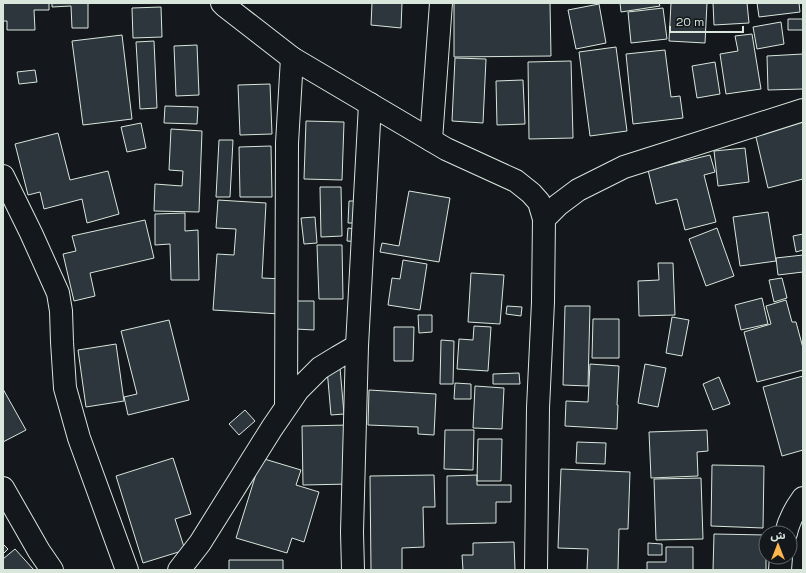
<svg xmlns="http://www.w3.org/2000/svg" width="806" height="573" font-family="'Space Grotesk','Noto Sans Arabic',sans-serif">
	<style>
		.building { fill: #2c363c; stroke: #d8e6dc }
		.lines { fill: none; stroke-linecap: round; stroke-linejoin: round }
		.street-casing { stroke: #d8e6dc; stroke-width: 24 }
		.secondary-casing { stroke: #d8e6dc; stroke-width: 24 }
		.street { stroke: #14181c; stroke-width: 22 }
		.secondary { stroke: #14181c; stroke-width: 22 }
	</style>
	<rect width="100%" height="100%" fill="#14181c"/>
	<path class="building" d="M3 3H49V10H34L35 30H7V21H3Z
		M52 3H88V28H72L71 6 52 7Z
		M372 3H402L401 28 371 25Z
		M454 3H550L551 56 454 57Z
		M620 3H659L660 6 621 12Z
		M671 3H707L705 43 669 41Z
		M713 3H747L749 23 714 25Z
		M757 3H799L800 12 759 17Z
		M599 4 606 43 576 49 568 10Z
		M161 7 162 37 133 38 132 8Z
		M663 8 667 39 631 43 628 12Z
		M788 19H803V30H788Z
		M781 22 784 44 757 49 753 27Z
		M752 34 761 89 726 94 720 54 738 51 735 36Z
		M122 35 132 119 83 125 72 41Z
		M154 41 157 108 140 109 136 42Z
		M197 45 199 95 176 96 174 46Z
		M616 47 627 131 590 136 579 52Z
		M665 50 671 97 680 96 683 118 633 124 626 54Z
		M803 54V89L768 90 767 56Z
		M455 58 486 59 483 123 452 121Z
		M571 61 573 138 529 139 528 62Z
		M715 62 720 94 697 98 692 66Z
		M35 70 37 82 19 84 17 72Z
		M523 80 525 124 497 125 496 81Z
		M270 84 272 134 240 135 238 85Z
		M165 106 198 107 197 124 164 123Z
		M306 121 344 122 342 180 304 179Z
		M803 121V179L768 188 755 133Z
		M141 123 146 148 127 152 121 127Z
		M171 129 202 131 199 212 154 211 155 184 182 186 183 171 169 170Z
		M58 133 70 180 108 171 119 214 87 223 82 199 44 209 40 192 28 195 15 144Z
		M219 140H233L230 197H216Z
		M271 146 272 197H240L239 147Z
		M745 148 749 182 718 186 714 151Z
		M710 155 715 172 704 175 716 222 685 230 677 199 656 204 648 170Z
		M320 187H341L342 236 321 237Z
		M409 191 450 198 439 262 380 252 382 243 399 246Z
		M218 200 266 203 262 278 283 279 280 314 213 310 217 254 234 255 236 229 216 228Z
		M349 201H361L360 223H348Z
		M768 212 776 261 740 266 733 217Z
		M185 213V231L198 230 199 280H171L170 244 155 245V214Z
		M315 217 317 243 304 244 301 218Z
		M145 220 154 258 90 273 95 296 74 301 63 254 76 251 72 236Z
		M348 228 362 230 361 242 347 241Z
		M717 228 734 276 706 286 689 239Z
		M803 234V250L796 252 793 236Z
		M317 245H342L343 299H319Z
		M803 255V272L778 275 776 258Z
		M403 260 427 264 420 310 388 305 392 278 400 279Z
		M658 263H673L675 315 639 316 638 281 659 280Z
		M471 273 504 275 500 324 468 322Z
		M782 278 787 298 774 302 769 280Z
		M762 298 768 324 741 330 735 305Z
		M786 300 792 322H796L803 348V370L757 382 744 332 771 324 766 306Z
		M295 301H314V330L295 329Z
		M507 306 522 307 521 316 506 314Z
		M565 306H590L588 386 563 385Z
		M418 315H432V332L419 333Z
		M672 317 689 320 682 356 666 353Z
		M593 319H619V358H592Z
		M169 320 189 400 128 415 124 397 137 394 121 331Z
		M474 326 491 327 488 371 457 369 459 339 473 340Z
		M394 327H414L413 361H394Z
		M441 340 454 341 453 384H440Z
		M116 344 124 401 86 407 78 350Z
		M590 364 619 366 617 405H618L617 429 565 426 566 401 588 402Z
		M645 364 666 368 658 407 638 403Z
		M340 368 344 414 331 415 327 369Z
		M519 373 520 384H493V374Z
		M803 376V450L782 456 763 387Z
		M719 377 730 404 713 410 703 384Z
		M455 383 471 384V399H454Z
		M475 386 504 388 502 429 473 428Z
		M3 389 26 430 3 442Z
		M369 390 436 394 434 435 418 434V427L368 425Z
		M245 410 255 421 239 435 229 424Z
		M349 425 350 484 303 485 302 426Z
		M445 430H474L473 470 444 469Z
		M707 430 708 451 697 452 698 476 651 478 649 432Z
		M478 439H502L501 481H477Z
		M577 442 606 443 605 464 576 463Z
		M173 458 191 514 175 519 185 550 143 563 116 476Z
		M261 458 301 470 296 485 319 492 304 542 292 538 287 553 236 538Z
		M712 465 764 466 763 528 711 526Z
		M561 469 630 472 628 529H619L618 570H587L588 549 558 548Z
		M434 475 435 507H423L424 547 402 548V570H371L370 476Z
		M477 475V485H511V502H496V523L447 524V476Z
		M701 478 703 539 656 540 654 479Z
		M714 534 766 535V570H713Z
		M514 542 515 570H463L462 555H473V543Z
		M648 543 662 544V555H648Z
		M3 544 8 549 3 554Z
		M666 547H693V570H647V562H666Z
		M15 549 34 570H3V559Z
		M229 560H283V570H229Z"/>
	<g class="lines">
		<defs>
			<path id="street" d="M431 140 441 3
				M3 176 31 233 58 293 61 311 62 342 65 388 79 438 127 570
				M286 407 287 143 292 58
				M3 488 39 551 52 570
				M786 533C789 520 795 509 803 498
				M179 570 200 543 272 428 298 390 320 368 338 357 357 346
				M353 570 352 532 357 346 370 104
				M780 570 781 557"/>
			<path id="secondary" d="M222 3 225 6 292 58 446 149 516 181 531 193 539 202 544 219 543 302 538 408 536 570
				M544 219 558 205 578 190 624 167 803 110"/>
		</defs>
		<use href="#street" class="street-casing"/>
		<use href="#secondary" class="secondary-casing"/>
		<use href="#street" class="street"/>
		<use href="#secondary" class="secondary"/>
	</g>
	<rect width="806" height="573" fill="none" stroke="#d8e6dc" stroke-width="8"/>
	<g transform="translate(778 545)"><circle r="19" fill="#14181c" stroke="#626a69"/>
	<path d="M0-3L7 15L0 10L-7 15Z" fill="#ffb74d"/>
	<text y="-6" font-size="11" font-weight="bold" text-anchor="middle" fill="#d8e6dc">ش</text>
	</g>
	<path d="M670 26v6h73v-6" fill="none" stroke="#d8e6dc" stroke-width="2"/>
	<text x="676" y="26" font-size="12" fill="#d8e6dc" stroke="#14181c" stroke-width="3" paint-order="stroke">20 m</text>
</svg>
